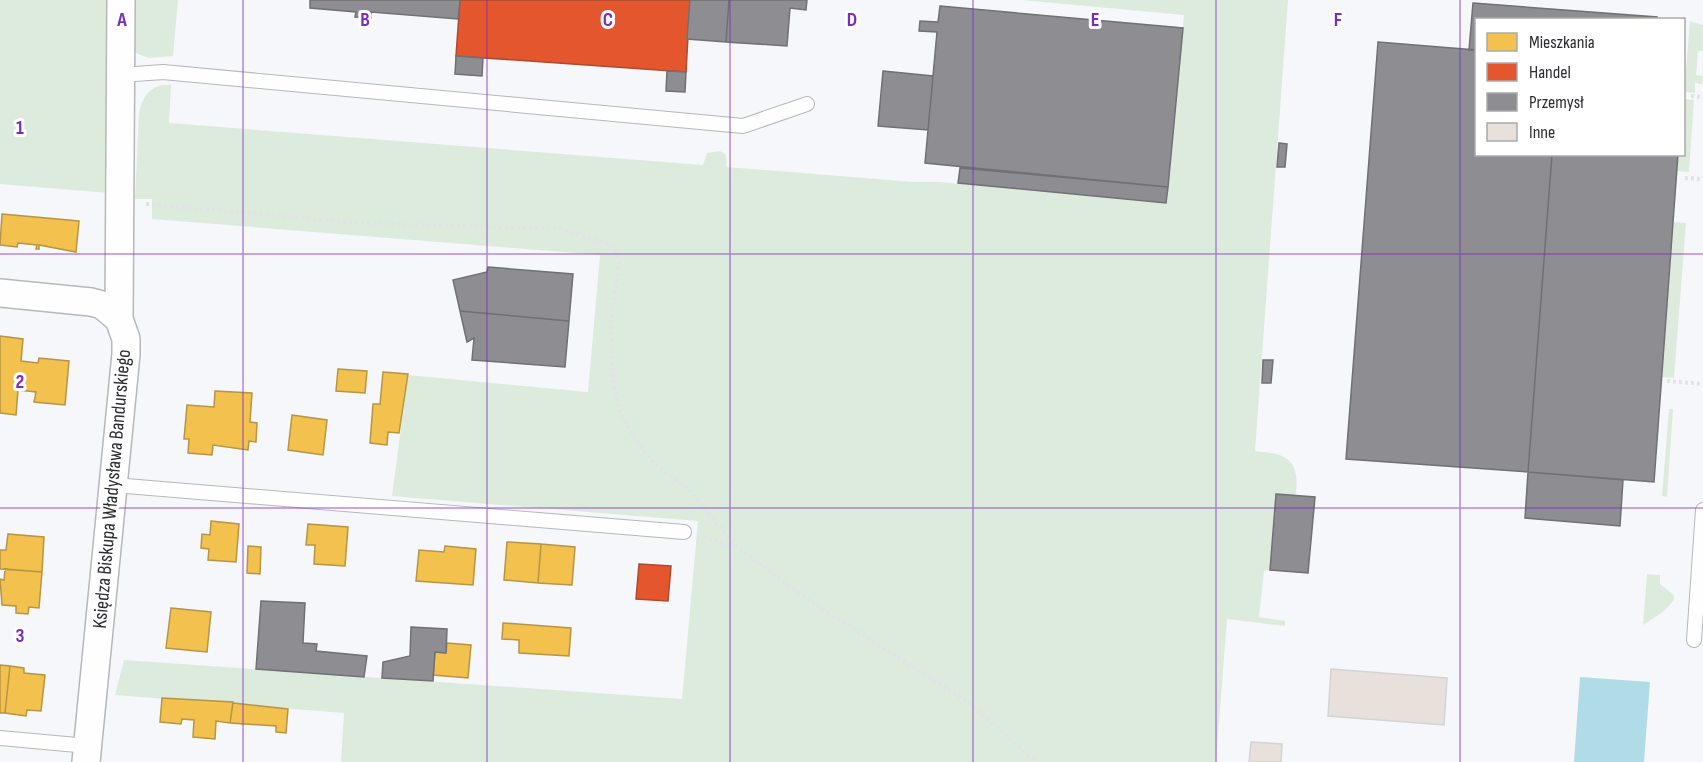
<svg xmlns="http://www.w3.org/2000/svg" width="1703" height="762" font-family="'Sofia Sans Condensed',sans-serif">
	<style>
		.green { fill: #ddebdd }
		.water { fill: #afdce7 }
		.homes { fill: #f2c14e; stroke: #b79545; stroke-width: 1.5 }
		.shops { fill: #e4572e; stroke: #ad4a2f; stroke-width: 1.5 }
		.industry { fill: #8d8d92; stroke: #707075; stroke-width: 1.5 }
		.building { fill: #e7e0db; stroke: #d4d4d4; stroke-width: 1.5 }
		.lines { fill: none; stroke-linecap: round; stroke-linejoin: round }
		.lane-casing { stroke: #b6b7bb; stroke-width: 16 }
		.street-casing { stroke: #b6b7bb; stroke-width: 30 }
		.path { stroke: #e1e3e4; stroke-width: 4; stroke-dasharray: 3 3; stroke-linecap: butt }
		.lane { stroke: #fefefe; stroke-width: 14 }
		.street { stroke: #fefefe; stroke-width: 27 }
		.grid { fill: none; stroke: #7b2cbf; stroke-width: 1.5; stroke-opacity: 0.55 }
		.labels { text-anchor: middle; dominant-baseline: central; stroke-width: 6; stroke-linejoin: round; paint-order: stroke }
		.street-label { font-size: 20px; fill: #2c2d30; stroke: #fff }
		.grid-label { font-size: 20px; text-anchor: middle; font-weight: bold; fill: #7b2cbf; stroke: #fff; stroke-width: 6; stroke-linejoin: round; paint-order: stroke }
	</style>
	<rect width="100%" height="100%" fill="#f5f7fb"/>
	<path class="green" d="M0 0H106L109 193 0 184Z
		M135 0H178L173 56 149 58 135 53Z
		M1021 0H1288L1255 451C1265 453 1279 452 1287 459 1313 479 1279 544 1270 570L1264 571 1259 617 1285 621V626L1227 619 1216 762H341L344 713 115 695 124 660 682 699 698 521 392 496 408 375 588 392 600 255 152 219V199H135L139 114C142 96 152 83 171 85L169 123 703 165 707 153 720 151 726 155 727 167 914 182H939L1166 203 1184 15Z
		M1690 21 1703 25V51H1698L1696 75 1703 76 1702 84 1695 83V93L1684 92Z
		M1684 99 1694 100 1689 172 1677 171 1678 155 1684 154Z
		M1673 222 1686 223 1674 378 1662 377Z
		M1669 409H1673L1667 497 1662 496Z
		M1647 574 1660 575V584L1674 595V600L1664 611 1643 625Z"/>
	<path class="water" d="M1580 677 1650 682 1644 762H1574Z"/>
	<path class="homes" d="M2 214 79 221 76 252 39 245V249H36L37 245 18 243 17 247 0 245Z
		M0 336 23 339 21 361 38 363 39 358 69 361 65 405 34 402 36 392 18 390 16 415 0 413Z
		M338 369 367 371 365 393 336 391Z
		M383 372 408 374 399 433 388 432 387 445 370 443 373 404H380Z
		M215 391 252 393 250 422 257 423 256 442 249 441 248 450 213 445 212 455 188 453 189 439H184L187 405 214 407Z
		M292 415 327 420 323 455 288 450Z
		M211 521 239 524 236 562 208 560 209 549 201 548 202 534 210 535Z
		M308 524 348 527 345 566 314 564 315 545H306Z
		M8 534 44 537 42 572 0 569V550H6Z
		M507 542 541 544 538 583 504 580Z
		M541 544 575 547 572 585 538 583Z
		M248 546 261 547 260 574 247 573Z
		M445 546 476 549 473 585 416 581 419 550 444 552Z
		M5 569 42 572 39 608 29 607 28 614 16 613V606L2 605 0 579 4 580Z
		M171 608 211 612 207 652 166 648Z
		M503 623 571 628 569 656 519 653V640L502 639Z
		M447 643 471 645 468 678 433 675 435 652 446 653Z
		M0 665 10 666 5 713H0Z
		M10 666 24 668V673L45 675 41 711 27 710 26 716 5 713Z
		M162 698 233 702 230 723 216 721 215 739 193 737 194 720 182 719 181 724 160 722Z
		M233 703 288 709 286 733 276 732V726L230 723Z"/>
	<path class="shops" d="M460 0H690L686 72 456 56Z
		M639 564 671 566 668 601 636 599Z"/>
	<path class="industry" d="M310 0H460L458 19 371 12V18L355 17 356 12 310 8Z
		M690 0H729L726 42 687 39Z
		M729 0H807L806 10 790 8 787 46 726 42Z
		M1473 3 1657 17 1656 20H1476V50H1469Z
		M940 6 1183 28 1168 187 925 163 937 32 919 31 920 21 938 22Z
		M1378 42 1476 50V154H1552L1528 472 1346 459Z
		M456 56 483 58 482 76 455 74Z
		M667 71 686 72 685 92 666 91Z
		M883 71 933 76 928 130 878 126Z
		M1279 143 1287 144 1285 167H1277Z
		M1552 154H1678L1654 482 1528 472Z
		M960 168 1168 187 1166 203 958 183Z
		M488 267 573 274 569 321 460 311 453 280 487 272Z
		M460 311 569 321 565 367 472 360 474 338 467 342Z
		M1263 360H1273L1271 383H1262Z
		M1528 472 1623 480 1620 526 1525 518Z
		M1276 494 1315 497 1308 573 1270 570Z
		M261 601 305 603 303 643 317 644 316 651 367 656 364 677 256 669Z
		M411 627 447 629 446 653 435 652 433 681 382 678 383 662 410 656Z"/>
	<path class="building" d="M1331 669 1447 678 1444 725 1328 716Z
		M1251 742 1282 744 1281 762H1249Z"/>
	<g class="lines">
		<defs>
			<path id="lane" d="M121 75 163 72 743 126 807 104
				M114 485 684 532
				M1694 640 1703 510
				M0 738 88 746"/>
			<path id="street" d="M0 293 91 302 102 305 119 319
				M86 762 126 354V339L119 319 121 0"/>
		</defs>
		<use href="#lane" class="lane-casing"/>
		<use href="#street" class="street-casing"/>
		<path class="path" d="M1691 96 1703 97
			M1685 178 1703 179
			M146 204 361 223 561 229 606 243 617 253 619 263 611 321 613 381 620 412 634 438 655 464 687 488 737 547 807 599 969 703 1036 762
			M1667 381 1703 384
			M703 537 736 547"/>
		<use href="#lane" class="lane"/>
		<use href="#street" class="street"/>
	</g>
	<path class="grid" d="M243 0V762M487 0V762M730 0V762M973 0V762M1216 0V762M1460 0V762M0 254H1703M0 508H1703"/>
	<g class="labels">
		<g class="street-label">
			<text transform="translate(112 489) rotate(-85)">Księdza Biskupa Władysława Bandurskiego</text>
		</g>
	</g>
	<g class="grid-label">
		<text x="122" y="26">A</text>
		<text x="365" y="26">B</text>
		<text x="608" y="26">C</text>
		<text x="852" y="26">D</text>
		<text x="1095" y="26">E</text>
		<text x="1338" y="26">F</text>
		<text x="20" y="134">1</text>
		<text x="20" y="388">2</text>
		<text x="20" y="642">3</text>
	</g>
	<rect x="1475" y="18" width="210" height="138" fill="#ffffff" stroke="#ababac" stroke-width="1.5"/>
	<rect x="1487" y="33" width="30" height="18" fill="#f2c14e" stroke="#ababac" stroke-width="1.5"/>
	<text x="1529" y="48" font-size="18" fill="#2c2d30">Mieszkania</text>
	<rect x="1487" y="63" width="30" height="18" fill="#e4572e" stroke="#ababac" stroke-width="1.5"/>
	<text x="1529" y="78" font-size="18" fill="#2c2d30">Handel</text>
	<rect x="1487" y="93" width="30" height="18" fill="#8d8d92" stroke="#ababac" stroke-width="1.5"/>
	<text x="1529" y="108" font-size="18" fill="#2c2d30">Przemysł</text>
	<rect x="1487" y="123" width="30" height="18" fill="#e7e0db" stroke="#ababac" stroke-width="1.5"/>
	<text x="1529" y="138" font-size="18" fill="#2c2d30">Inne</text>
</svg>
